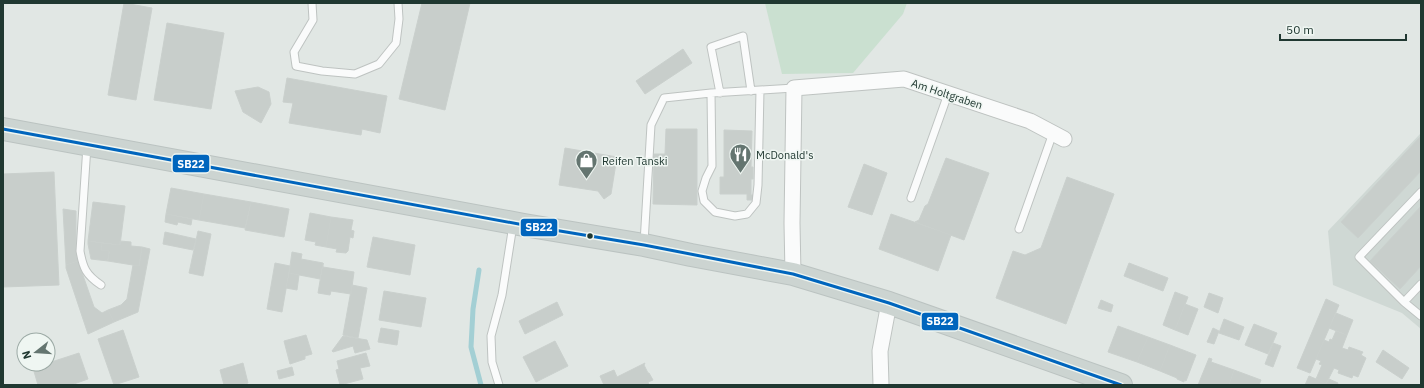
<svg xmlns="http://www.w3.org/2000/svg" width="1424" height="388" font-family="'IBM Plex Sans',sans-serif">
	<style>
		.built { fill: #cfd8d4 }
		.green { fill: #cae0d0 }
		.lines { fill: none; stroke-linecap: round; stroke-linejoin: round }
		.stream { stroke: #a3cfd4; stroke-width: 5 }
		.building { fill: #c8cecb; stroke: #cad0cd }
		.lane-casing { stroke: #bec3c1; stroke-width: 9 }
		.street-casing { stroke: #bec3c1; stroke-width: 17 }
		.primary-casing { stroke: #bbc3c1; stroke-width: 24 }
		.lane { stroke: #fafbfb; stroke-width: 7 }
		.street { stroke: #fafbfb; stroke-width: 15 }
		.primary { stroke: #ccd4d1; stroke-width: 22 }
		.bus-1-casing { stroke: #eff6f2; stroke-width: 6 }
		.bus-1 { stroke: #0065bd; stroke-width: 3 }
		.bus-dot { fill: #203831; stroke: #eff6f2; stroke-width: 1.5 }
		.labels { text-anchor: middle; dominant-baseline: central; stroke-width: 3; stroke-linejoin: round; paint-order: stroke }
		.street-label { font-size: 11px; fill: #203831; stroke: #eff6f2 }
		.poi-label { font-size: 11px; fill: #203831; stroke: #eff6f2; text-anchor: start }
		.line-badge { stroke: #eff6f2; stroke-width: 1.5 }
		.badge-label { font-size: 11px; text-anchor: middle; font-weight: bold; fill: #fff }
	</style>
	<rect width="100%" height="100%" fill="#e1e7e4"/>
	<path class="built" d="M1420 134 1421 135V329L1402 313 1333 285 1328 231Z"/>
	<path class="green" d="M765 3H907L903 14 853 73 782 74Z"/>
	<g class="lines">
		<path class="stream" d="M479 270 473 309 471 347 481 385"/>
	</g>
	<path class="building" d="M124 3 152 8 136 100 108 95Z
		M422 3H470L445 110 399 99Z
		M167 23 224 33 211 109 154 100Z
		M683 49 692 63 645 94 636 81Z
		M287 78 387 96 380 133 362 129 361 135 289 123 293 103 283 102Z
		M258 87 269 92 271 104 261 123 243 112 235 91Z
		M666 129H697V205L653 204 654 154H665Z
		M724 130 752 131 751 167H753V179H751V195H753V200H747V194H720V177H724Z
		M1420 137 1421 139V171L1358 238 1341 222Z
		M565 148 617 157 611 194 604 199 598 191 559 185Z
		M946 158 989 173 964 240 915 222 919 220 925 206 928 204Z
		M864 164 887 173 872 215 848 207Z
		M54 172 59 285 3 287V174Z
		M1067 177 1114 194 1066 324 996 298 1013 251 1025 255 1041 248Z
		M171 188 204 194 199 220 166 214Z
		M204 194 251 202 245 228 199 220Z
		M93 202 125 206 120 245 88 241Z
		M251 202 289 209 284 237 245 230Z
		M1421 206V266L1400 289 1370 261Z
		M63 209 76 211V254L78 261 66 265Z
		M310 213 331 217 326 247 315 245 316 242 305 240Z
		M166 214 192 219 191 225 178 222 177 225 165 222Z
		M891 214 951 235 938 271 879 249Z
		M331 217 353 220 351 230 354 231 353 238 350 237 348 251 346 253 336 252 337 249 326 247Z
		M198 231 211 234 203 276 189 273Z
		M165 232 196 239 193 250 163 244Z
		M373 237 415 245 410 275 367 267Z
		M88 241 102 243 101 250 109 251 108 261 91 259 88 244Z
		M120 241 131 242V246L142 247 139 266 108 261 109 251 101 250 102 243 120 245Z
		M142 247 150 249 138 312 114 322 108 310 121 305 127 299 133 265 139 266Z
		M292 252 302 254 301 259 323 263 320 279 289 273Z
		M78 261 94 307 102 313 108 310 114 322 88 334 66 268V265Z
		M275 263 290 266 282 312 267 309Z
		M323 263V267L354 272 351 294 331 291 330 295 318 293Z
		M1129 263 1168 278 1163 291 1124 276Z
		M289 273 299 275 297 290 286 288Z
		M352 285 367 288 358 338 343 335Z
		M384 291 426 298 421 327 379 320Z
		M1175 292 1188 297 1175 330 1163 325Z
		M1209 293 1223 298 1218 313 1204 307Z
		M1326 299 1339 305 1310 373 1297 368Z
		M1101 300 1113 305 1111 312 1098 308Z
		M557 302 563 315 525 334 519 321Z
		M1185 304 1198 309 1188 335 1175 330Z
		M1336 313 1353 320 1347 335 1329 328Z
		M1224 319 1244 327 1239 340 1219 333Z
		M1254 324 1277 333 1268 354 1245 345Z
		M1118 326 1148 337 1137 362 1108 352Z
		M381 328 399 331 397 345 378 342Z
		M1213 328 1219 331 1214 344 1207 342Z
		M123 330 139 377 114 385 98 339Z
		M1336 331 1347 335 1342 348 1348 350 1349 347 1363 352 1361 355 1366 358 1358 377 1353 375 1352 378 1338 373 1339 370 1334 368 1326 384 1316 379 1322 365 1319 364 1321 361 1316 359 1324 340 1329 342 1330 339 1332 340Z
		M306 335 312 354 305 356V359L290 364 284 341Z
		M343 336 367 340 370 349 355 353 353 346 333 352 332 351Z
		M1148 337 1170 345 1160 371 1137 362Z
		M555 341 568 366 536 382 523 357Z
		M1273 343 1281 346 1273 367 1265 364Z
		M1170 345 1196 355 1186 381 1184 380V382L1177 379V378L1160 371Z
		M1383 350 1409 368 1402 379 1376 362Z
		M79 353 88 379 71 385H38L33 368Z
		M366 353 370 366 360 368 363 379 340 385 336 370 339 369 337 361Z
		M1209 358 1212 359 1211 362 1234 370 1229 385H1198Z
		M243 363 248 383 241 385H224L220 370Z
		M645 363 644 365 648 373H649L653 380 648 382 649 385H604L600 376 614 370 617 377Z
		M292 367 294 375 279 379 277 371Z
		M1234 370 1261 380 1259 385H1229Z
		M1309 376 1316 379 1328 385H1305Z
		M1329 379 1338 383 1337 385 1326 384Z"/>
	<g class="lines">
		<defs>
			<path id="lane" d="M312 3 313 20 294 52 296 66 322 71 355 74 379 64 396 43 399 19 398 3
				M711 93 712 166 706 178 702 191 704 201 715 212 735 216 747 214 756 203 758 185 760 90
				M720 93 711 47 743 36 751 91
				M87 146 80 251C83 268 86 275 101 285
				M911 198 948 94
				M1019 229 1053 133
				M644 243 651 125 664 98 711 93 794 88
				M1421 284 1404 302 1421 316
				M1404 302 1359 257 1421 192
				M499 385 492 362 491 336 502 295 513 225"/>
			<path id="street" d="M793 274 792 223 794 88 904 79 1030 121 1064 139
				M881 385 880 351 889 303"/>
			<path id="primary" d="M3 129 524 225 644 245 691 255 793 274 889 303 1121 385"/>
		</defs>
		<use href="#lane" class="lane-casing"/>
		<use href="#street" class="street-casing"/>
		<use href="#primary" class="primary-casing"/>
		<use href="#lane" class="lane"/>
		<use href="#street" class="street"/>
		<use href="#primary" class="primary"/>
		<defs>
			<path id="bus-1" d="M3 129 524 225 644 245 793 274 889 303 1121 385"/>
		</defs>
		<use href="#bus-1" class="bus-1-casing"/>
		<use href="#bus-1" class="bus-1"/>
	</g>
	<defs>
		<symbol id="restaurant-pin" viewBox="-11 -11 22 30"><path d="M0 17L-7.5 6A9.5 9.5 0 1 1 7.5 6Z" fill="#647570" stroke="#eff6f2"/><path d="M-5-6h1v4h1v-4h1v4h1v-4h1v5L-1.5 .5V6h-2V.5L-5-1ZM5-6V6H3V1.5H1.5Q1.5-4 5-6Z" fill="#fff"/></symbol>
		<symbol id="shop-pin" viewBox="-11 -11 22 30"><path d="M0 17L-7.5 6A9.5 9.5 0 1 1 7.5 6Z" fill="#647570" stroke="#eff6f2"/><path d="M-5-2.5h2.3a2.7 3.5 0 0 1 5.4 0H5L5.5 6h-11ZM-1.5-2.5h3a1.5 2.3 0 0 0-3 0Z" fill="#fff"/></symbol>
	</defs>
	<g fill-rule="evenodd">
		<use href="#restaurant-pin" x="728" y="142" width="25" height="34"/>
		<use href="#shop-pin" x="574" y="148" width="25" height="34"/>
	</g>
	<circle class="bus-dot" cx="590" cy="236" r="3.5"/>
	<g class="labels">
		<g class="street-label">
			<text transform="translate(947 94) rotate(18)">Am Holtgraben</text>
		</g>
		<g class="poi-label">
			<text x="756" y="155">McDonald's</text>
			<text x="602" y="161">Reifen Tanski</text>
		</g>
	</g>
	<g class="line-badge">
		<rect x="172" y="154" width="38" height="19" rx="4" fill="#0065bd"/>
		<rect x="520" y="218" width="38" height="19" rx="4" fill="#0065bd"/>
		<rect x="921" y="312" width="38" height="19" rx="4" fill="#0065bd"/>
	</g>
	<g class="badge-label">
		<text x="191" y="168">SB22</text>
		<text x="539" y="231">SB22</text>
		<text x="940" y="325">SB22</text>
	</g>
	<rect width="1424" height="388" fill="none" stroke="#203831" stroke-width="8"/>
	<g transform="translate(36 352) rotate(253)"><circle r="19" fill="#eff6f2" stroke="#9caaa5"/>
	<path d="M0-3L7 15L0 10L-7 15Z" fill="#647570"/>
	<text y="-6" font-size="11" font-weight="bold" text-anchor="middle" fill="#203831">N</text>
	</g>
	<path d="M1280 34v6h126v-6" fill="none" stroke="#203831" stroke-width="2"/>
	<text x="1286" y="34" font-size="12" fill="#203831" stroke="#eff6f2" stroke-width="3" paint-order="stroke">50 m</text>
</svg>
